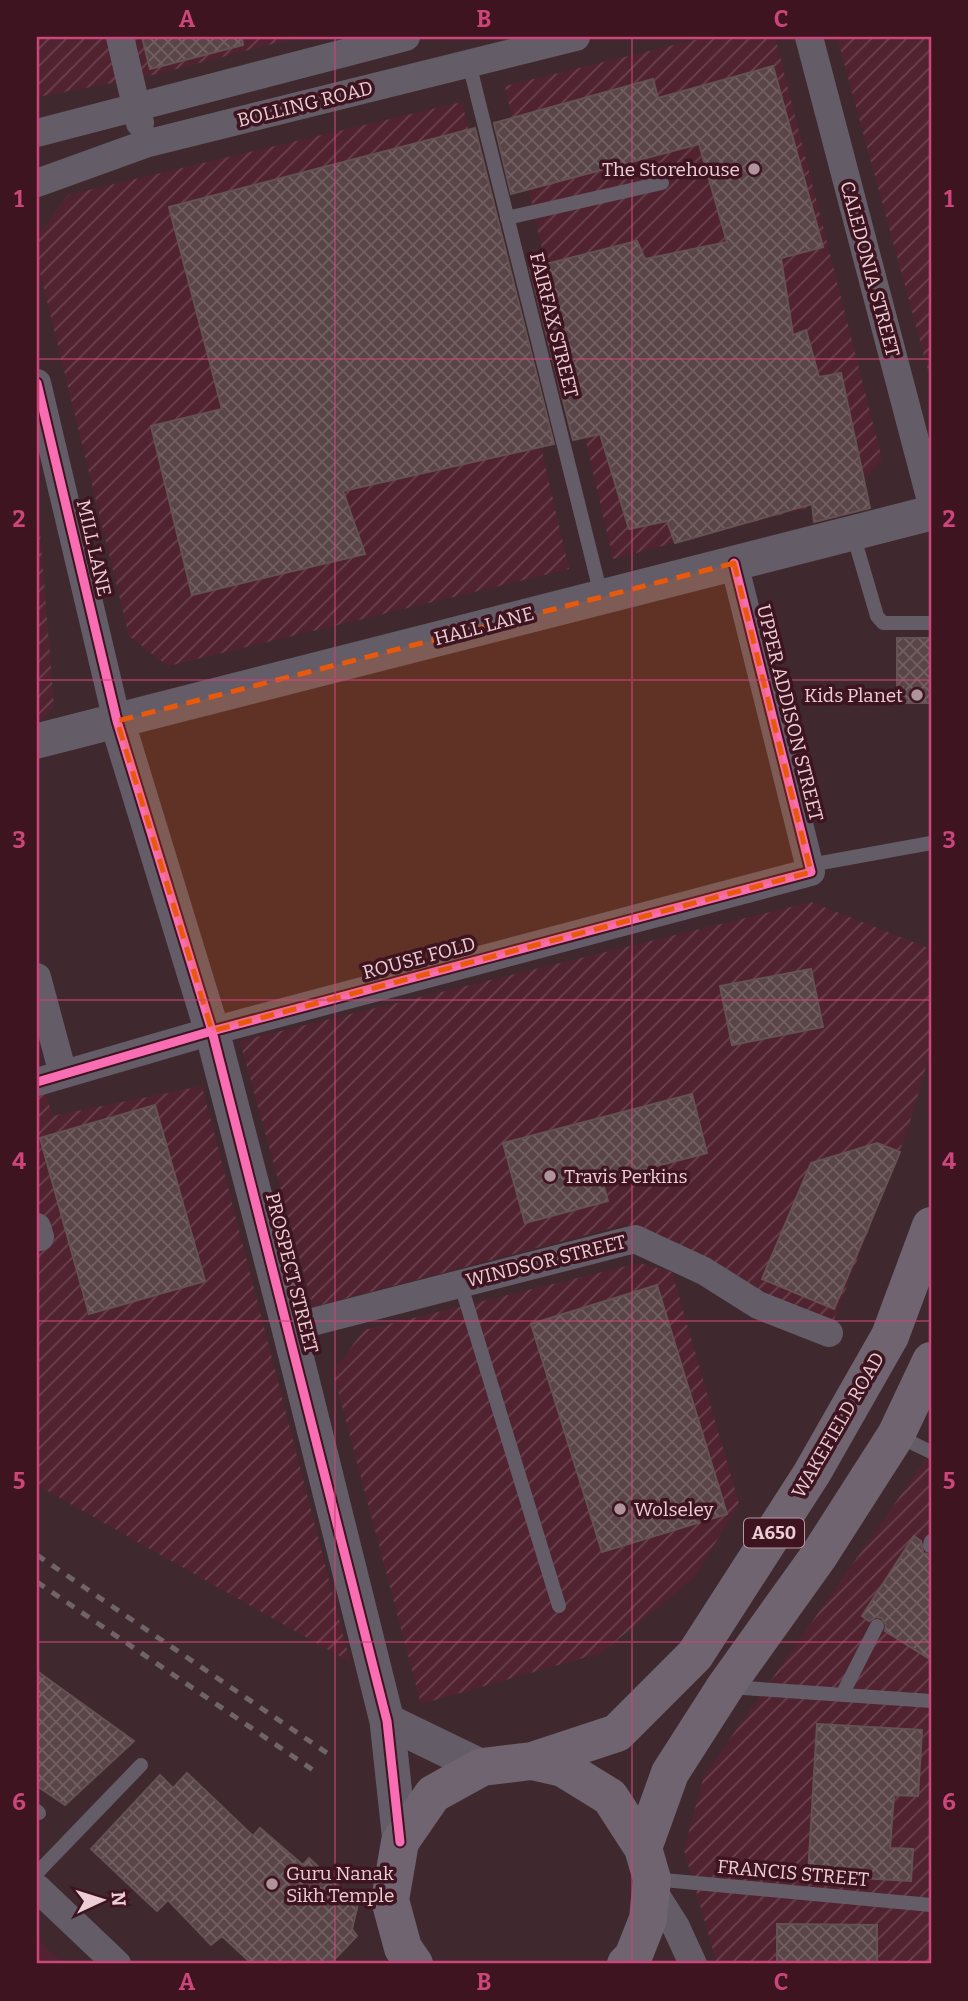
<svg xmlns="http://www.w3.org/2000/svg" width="968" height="2001" font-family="Bitter,serif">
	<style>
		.built { fill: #512330 }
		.industrial { fill: url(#industrial-furrows) }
		.building { fill: url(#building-cross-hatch); stroke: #655253; stroke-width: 2 }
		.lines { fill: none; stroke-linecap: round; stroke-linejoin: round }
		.service { stroke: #645c67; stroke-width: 14 }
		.minor { stroke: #645c67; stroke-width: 28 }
		.tertiary { stroke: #645c67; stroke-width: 35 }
		.primary { stroke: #6f6470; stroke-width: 38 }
		.rail { stroke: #70636a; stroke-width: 5; stroke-dasharray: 9 9; stroke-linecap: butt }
		.cycleway-casing { stroke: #3e1420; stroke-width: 13 }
		.cycleway { stroke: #f96db3; stroke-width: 9 }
		.marked { fill: #e8590c; fill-opacity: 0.2; stroke: #e8590c; stroke-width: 5; stroke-dasharray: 14 9; stroke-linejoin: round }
		.grid { fill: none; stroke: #cc467a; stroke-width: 2; stroke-opacity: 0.55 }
		.poi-dot { fill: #af959b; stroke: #3e1420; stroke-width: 2.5 }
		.labels { text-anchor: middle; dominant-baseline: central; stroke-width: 7; stroke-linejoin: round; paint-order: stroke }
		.shield { fill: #3e1420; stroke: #b8979f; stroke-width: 2 }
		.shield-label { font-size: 18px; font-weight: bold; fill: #eccfd5 }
		.street-label { font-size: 19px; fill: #eccfd5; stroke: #3e1420 }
		.poi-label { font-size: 19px; fill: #eccfd5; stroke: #3e1420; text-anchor: start }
		.neatline { fill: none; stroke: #cc467a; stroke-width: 2.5 }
		.grid-label { font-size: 23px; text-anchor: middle; font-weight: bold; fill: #cc467a }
	</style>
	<defs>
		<pattern id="industrial-furrows" width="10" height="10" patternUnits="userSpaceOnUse" patternTransform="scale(1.75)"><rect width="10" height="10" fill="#512330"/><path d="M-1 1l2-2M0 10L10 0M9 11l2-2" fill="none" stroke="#6a424d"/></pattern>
		<pattern id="building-cross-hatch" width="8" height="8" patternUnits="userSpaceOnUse" patternTransform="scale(1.75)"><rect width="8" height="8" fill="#594547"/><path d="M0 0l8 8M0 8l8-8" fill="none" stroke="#715f61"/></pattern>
	</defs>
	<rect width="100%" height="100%" fill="#3f292e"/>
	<path class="built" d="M37 1938 64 1964H37Z"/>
	<path class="industrial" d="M37 37H299L149 76 37 97Z
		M707 37H775L882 459 849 497 613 559 505 86Z
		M837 37H931V381Z
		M462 102 569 569 168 666 129 636 37 260V236L68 195Z
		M37 496 54 705 46 717 37 721Z
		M811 902 931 949V1050L907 1132 829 1333 729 1271 628 1224 313 1307 240 1041Z
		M37 1056 52 1116 202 1086 350 1662 37 1485Z
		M639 1263 672 1272 739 1504 693 1579 601 1653 421 1704 333 1372 364 1330Z
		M931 1452V1964H717L684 1850 704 1776Z"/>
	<path class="building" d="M142 37H242L243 45 150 69Z
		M773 66 823 247 781 258 793 335 806 330 819 377 841 373 870 508 814 522 812 504 675 543 667 521 629 529 600 434 573 440 530 268 637 241 645 259 727 242 699 144 511 194 494 123 653 79 658 98Z
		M475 128 554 444 343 491 365 554 192 595 151 426 222 409 169 207Z
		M897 638H931V703H904L903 687H897Z
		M811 969 823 1027 732 1045 720 986Z
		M692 1094 707 1153 602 1180 608 1201 525 1223 503 1143Z
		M155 1105 205 1281 89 1314 40 1138Z
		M877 1143 900 1152 834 1309 762 1279 811 1163Z
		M657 1285 727 1514 602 1552 531 1324Z
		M914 1536 921 1541 923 1553 931 1555V1660L885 1631 886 1625 882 1618 876 1617 869 1621 862 1616Z
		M37 1671 134 1741 65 1805 37 1786Z
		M817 1724 922 1730 918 1796 894 1795 890 1848 913 1849 911 1881 808 1875Z
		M187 1773 253 1836 260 1828 303 1865 309 1858 358 1904 352 1929 357 1936 330 1964H252L222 1936 211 1945 168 1900 157 1911 91 1849 160 1775 173 1788Z
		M777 1924 877 1925V1964H777Z"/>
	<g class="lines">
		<path class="service" d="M469 63 601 595
			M507 218 662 183
			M853 534 877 616 883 623H931
			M810 865 931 843
			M460 1282 559 1606
			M898 1436 931 1452
			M930 1546 931 1541
			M730 1687 931 1701
			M842 1695 877 1626
			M37 1811 39 1813
			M37 1873 141 1765
			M653 1879 931 1905"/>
		<path class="minor" d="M120 37 140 123
			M809 37 931 501
			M37 133 406 37
			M37 183 145 144 576 37
			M37 383 117 721
			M37 977 63 1074
			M37 1082 212 1031 811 872 734 563
			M37 1227 40 1237
			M289 1328 635 1239 704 1271 758 1305 829 1333
			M37 1888 117 1964
			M652 1889 676 1927 693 1964"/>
		<path class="tertiary" d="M117 721 212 1031 289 1328 387 1721 400 1842
			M37 741 931 513
			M387 1721 482 1767"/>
		<path class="primary" d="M532 1761 617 1733 695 1655 812 1473 890 1336 931 1226
			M643 1848 670 1773 725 1687 818 1557 896 1435 931 1361
			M414 1964 403 1948 390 1900 400 1842 433 1794 482 1767 532 1761 563 1768 610 1797 643 1848 652 1879 648 1919 633 1957 626 1964"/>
		<path class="rail" d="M37 1555 327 1753
			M37 1582 313 1770"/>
		<defs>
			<path id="cycleway" d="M37 383 117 721 212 1031 387 1721 400 1842
				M37 1082 212 1031 811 872 734 563"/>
		</defs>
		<use href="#cycleway" class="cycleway-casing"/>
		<use href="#cycleway" class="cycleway"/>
	</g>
	<path class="marked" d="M734 563 811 872 212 1031 117 721Z"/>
	<path class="grid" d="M335 37V1964M632 37V1964M37 359H931M37 680H931M37 1000H931M37 1321H931M37 1642H931"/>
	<g class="poi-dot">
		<circle cx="754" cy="169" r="7"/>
		<circle cx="917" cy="695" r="7"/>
		<circle cx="550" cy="1176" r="7"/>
		<circle cx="620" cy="1509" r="7"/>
		<circle cx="272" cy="1884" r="7"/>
	</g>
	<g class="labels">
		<rect class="shield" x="744" y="1518.5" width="60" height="29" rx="5"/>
		<g class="shield-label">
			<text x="774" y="1533">A650</text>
		</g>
		<g class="street-label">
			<text transform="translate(305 104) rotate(-14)">BOLLING ROAD</text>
			<text transform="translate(870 269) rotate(75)">CALEDONIA STREET</text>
			<text transform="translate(554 325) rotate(76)">FAIRFAX STREET</text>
			<text transform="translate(94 548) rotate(77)">MILL LANE</text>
			<text transform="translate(484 626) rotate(-15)">HALL LANE</text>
			<text transform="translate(790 713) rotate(76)">UPPER ADDISON STREET</text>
			<text transform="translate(419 958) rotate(-15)">ROUSE FOLD</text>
			<text transform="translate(546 1261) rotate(-14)">WINDSOR STREET</text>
			<text transform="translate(292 1273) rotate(76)">PROSPECT STREET</text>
			<text transform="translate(838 1425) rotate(-60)">WAKEFIELD ROAD</text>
			<text transform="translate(793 1873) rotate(5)">FRANCIS STREET</text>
		</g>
		<g class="poi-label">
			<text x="740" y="169" text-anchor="end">The Storehouse</text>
			<text x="903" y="695" text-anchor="end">Kids Planet</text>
			<text x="564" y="1176">Travis Perkins</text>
			<text x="634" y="1509">Wolseley</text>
			<text x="286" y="1873">Guru Nanak<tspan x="286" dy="22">Sikh Temple</tspan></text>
		</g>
	</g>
	<rect width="968" height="2001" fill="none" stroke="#3e1420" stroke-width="77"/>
	<g transform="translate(102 1900) rotate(86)" stroke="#3e1420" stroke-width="5" paint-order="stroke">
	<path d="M0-5L12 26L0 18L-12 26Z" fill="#eccfd5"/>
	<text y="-10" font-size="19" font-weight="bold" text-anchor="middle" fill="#eccfd5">N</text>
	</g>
	<rect x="38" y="38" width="892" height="1924" class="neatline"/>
	<g class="grid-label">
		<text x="187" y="27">A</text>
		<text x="484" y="27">B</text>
		<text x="781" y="27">C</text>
		<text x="19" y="207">1</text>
		<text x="949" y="207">1</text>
		<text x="19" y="527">2</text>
		<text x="949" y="527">2</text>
		<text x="19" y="848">3</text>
		<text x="949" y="848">3</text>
		<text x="19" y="1169">4</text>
		<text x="949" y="1169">4</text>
		<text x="19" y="1489">5</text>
		<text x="949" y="1489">5</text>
		<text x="19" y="1810">6</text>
		<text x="949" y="1810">6</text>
		<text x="187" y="1990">A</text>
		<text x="484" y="1990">B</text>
		<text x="781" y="1990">C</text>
	</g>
</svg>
